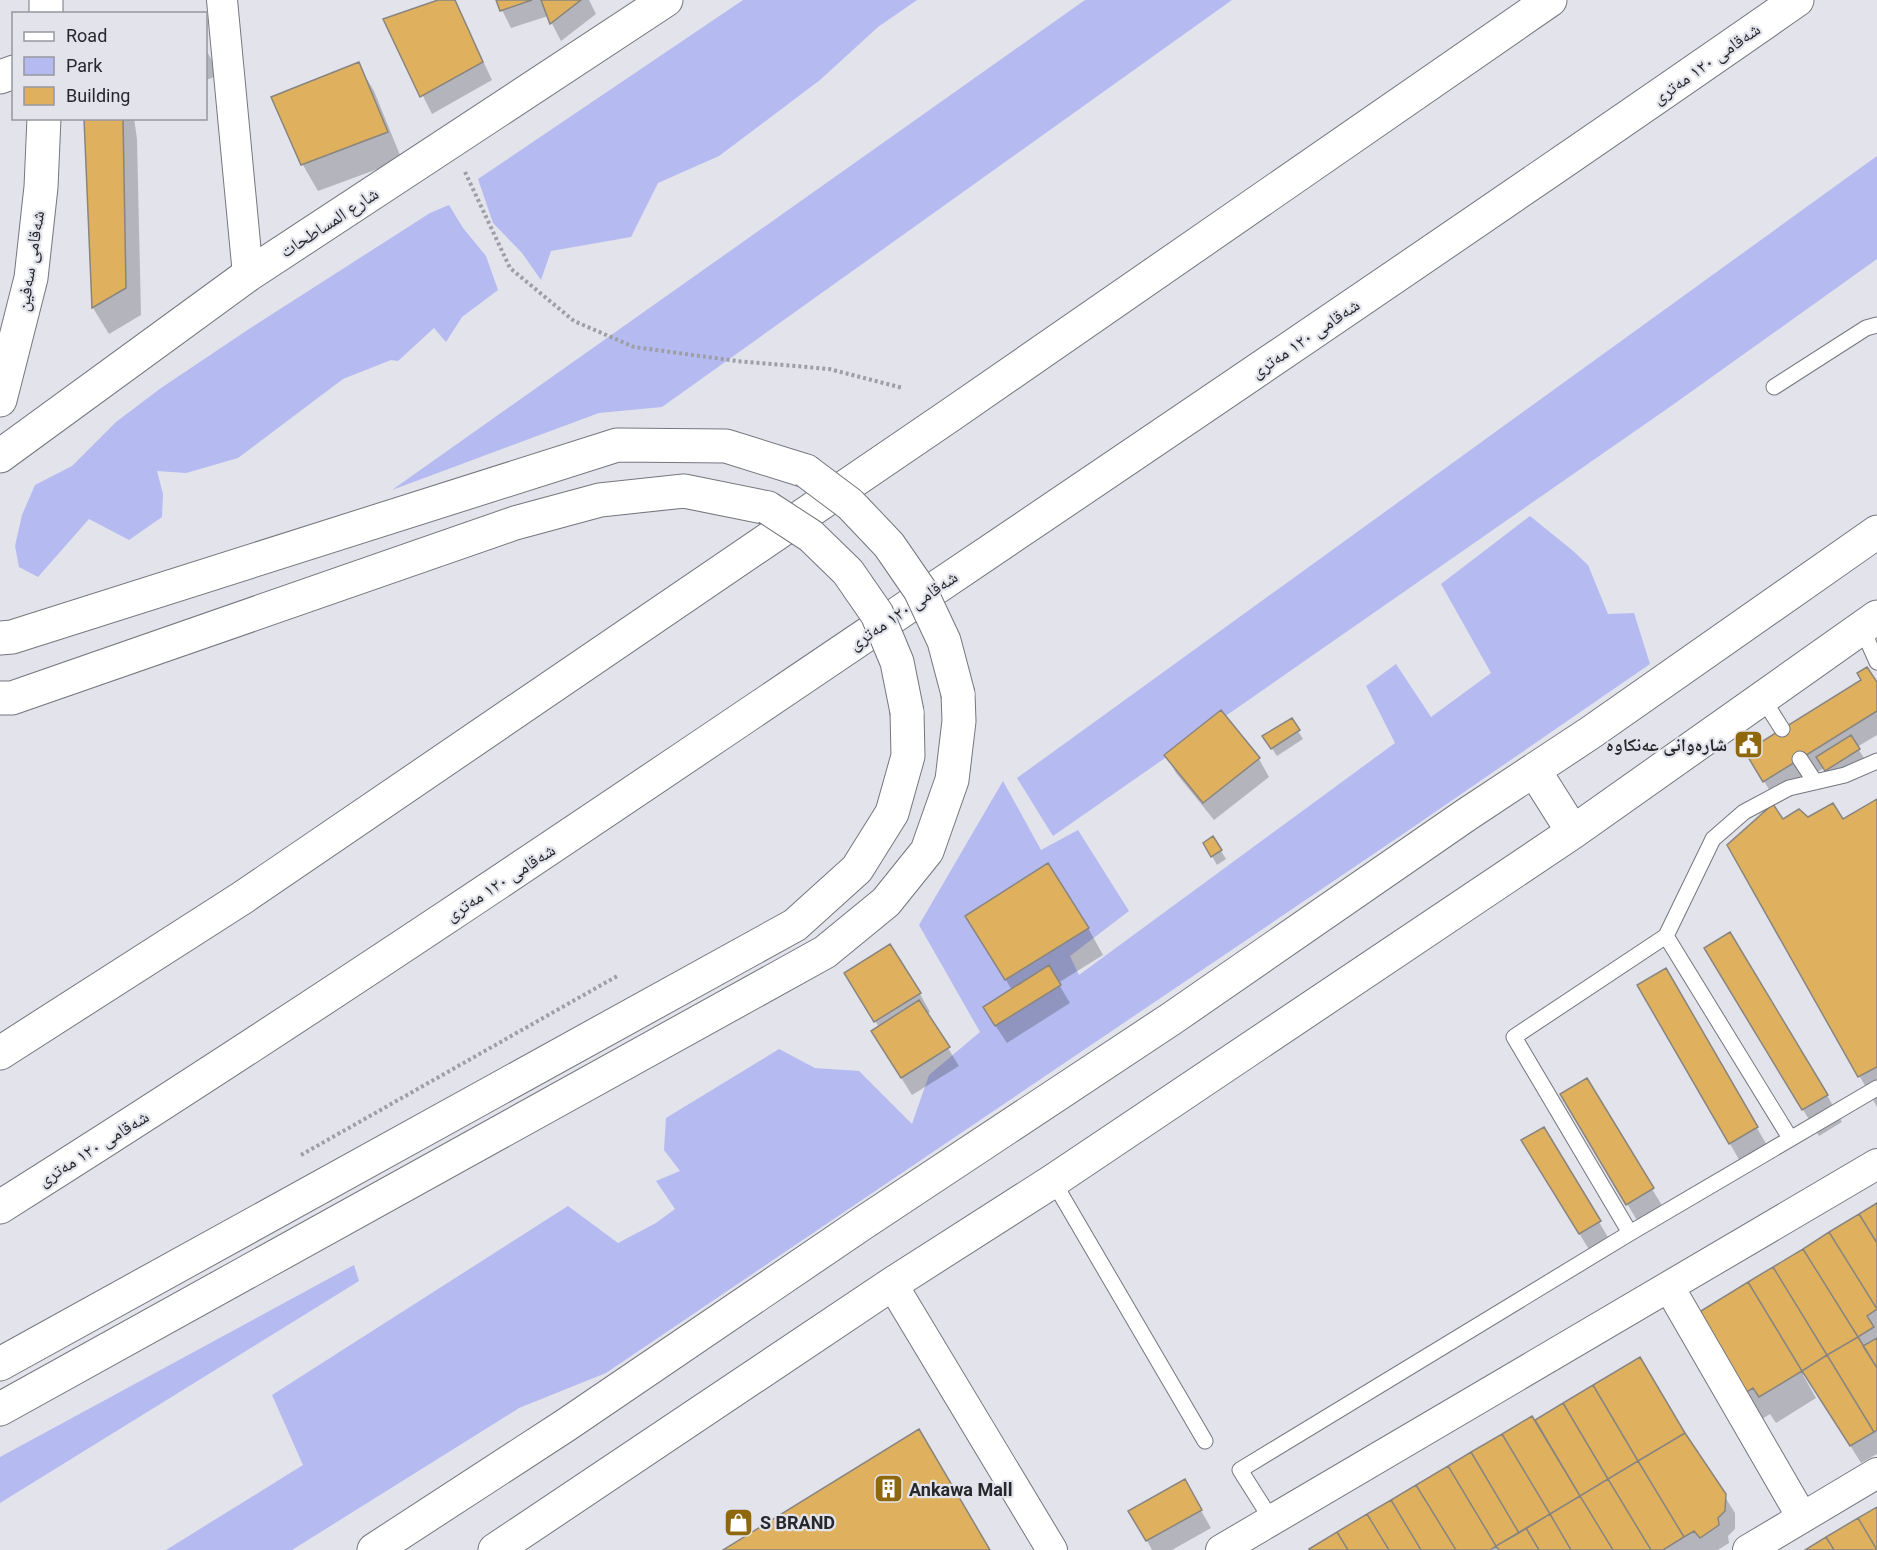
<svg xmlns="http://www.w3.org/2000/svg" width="1877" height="1550" font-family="Roboto,'Noto Naskh Arabic',sans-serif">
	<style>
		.green { fill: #b5bbf1 }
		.shadow { fill: #0003 }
		.building { fill: #dfb15f; stroke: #89857e; stroke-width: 1.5 }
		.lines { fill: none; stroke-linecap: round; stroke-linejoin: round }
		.service-casing { stroke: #75767e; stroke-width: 17 }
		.minor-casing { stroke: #75767e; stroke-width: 32 }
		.tertiary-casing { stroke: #75767e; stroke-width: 35 }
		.motorway-casing { stroke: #75767e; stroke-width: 35 }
		.path { stroke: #9e9fa6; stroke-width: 4; stroke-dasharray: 3 3; stroke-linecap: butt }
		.service { stroke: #fff; stroke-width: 15 }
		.minor { stroke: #fff; stroke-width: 30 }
		.tertiary { stroke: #fff; stroke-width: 33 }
		.motorway { stroke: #fff; stroke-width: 33 }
		.tertiary-bridge-casing { stroke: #75767e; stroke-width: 35; stroke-linecap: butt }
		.tertiary-bridge { stroke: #fff; stroke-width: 33 }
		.labels { text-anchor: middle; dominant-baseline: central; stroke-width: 4.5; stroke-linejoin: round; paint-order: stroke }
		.street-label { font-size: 18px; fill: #27282b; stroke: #e2e3eb }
		.poi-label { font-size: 18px; font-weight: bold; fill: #27282b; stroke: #e2e3eb; text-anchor: start }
	</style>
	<rect width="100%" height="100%" fill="#e2e3eb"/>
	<path class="green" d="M743 0H917L878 27 820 80 719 156 658 183 631 237 551 251 541 280 522 253 493 223 478 179Z
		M1085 0H1232L662 407 599 413 392 490Z
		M1877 156V259L1674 404 1053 836 1017 778Z
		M449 205 463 228 486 256 498 290 462 317 446 342 434 328 398 361 391 360 343 379 238 458 186 473 157 471 163 494 162 517 129 540 89 519 38 577 19 567 15 546 22 515 35 485 72 466 116 422 161 388 252 327 430 213Z
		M1530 516 1572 550 1588 565 1608 614 1634 613 1650 664 1409 830 606 1373 519 1408 292 1550H166L303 1465 272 1395 568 1206 618 1243 656 1223 675 1209 656 1181 680 1171 664 1150 666 1118 779 1049 815 1068 859 1071 912 1124 929 1075 980 1032 919 925 1003 781 1041 850 1078 830 1129 911 1070 956 1079 975 1395 743 1366 686 1396 664 1431 717 1491 673 1441 584Z
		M354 1265 359 1281 0 1503V1457Z"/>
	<path class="shadow" d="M443 0H454L492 80 432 114 385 20Z
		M497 0H589L596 14 561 41 548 16 511 28Z
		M206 50 220 75 206 80Z
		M358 64 374 91 402 160 318 191 303 165 273 98Z
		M86 118H134L137 139 141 315 109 334 93 308Z
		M1863 680 1877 685V735L1857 747 1864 758 1831 778 1824 768 1775 799 1757 770Z
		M1291 720 1303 739 1277 756 1269 744Z
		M1166 755 1259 759 1269 777 1214 820 1176 773Z
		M1877 801V1107L1729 845 1782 821 1808 819 1842 821Z
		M1213 838 1226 859 1217 865 1205 844Z
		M1088 928 1103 955 1058 983 1070 1003 1007 1043 995 1025 1012 990 983 943Z
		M1666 970 1772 1154 1745 1170 1639 985Z
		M1721 975 1827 1095 1842 1122 1819 1136Z
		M856 992 920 994 930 1012 927 1014 959 1066 912 1095 883 1049 879 1027Z
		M1562 1094 1652 1189 1663 1207 1638 1222Z
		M1533 1159 1599 1222 1609 1239 1590 1251Z
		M1877 1205V1454L1861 1463 1806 1374 1803 1375 1816 1398 1776 1423 1770 1414 1762 1419 1714 1342Z
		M1639 1359 1735 1513V1529L1728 1536 1729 1543 1718 1550H1312L1534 1422Z
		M1184 1481 1211 1528 1172 1550H1152L1131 1511Z"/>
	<path class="building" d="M438 0H455L483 62 420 97 383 19Z
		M496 0H532L500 11Z
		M541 0H581L550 24Z
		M359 62 388 132 301 165 271 97Z
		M84 118H123L126 288 92 308Z
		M1867 667 1877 682V711L1763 782 1745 752 1861 680 1857 673Z
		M1221 710 1260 758 1203 803 1164 755Z
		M1292 718 1300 730 1271 749 1262 736Z
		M1851 735 1860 749 1825 771 1816 757Z
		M1877 799V1067L1858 1077 1727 845 1773 804 1783 819 1799 809 1808 817 1833 803 1843 819Z
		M1213 836 1222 850 1211 857 1203 843Z
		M1048 863 1089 928 1005 980 965 916Z
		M1730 932 1828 1095 1802 1110 1704 948Z
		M890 944 921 993 874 1022 844 973Z
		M1049 965 1061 985 995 1026 983 1007Z
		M1666 968 1758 1127 1729 1144 1637 985Z
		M919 1000 950 1047 901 1078 871 1031Z
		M1587 1078 1654 1188 1626 1205 1560 1094Z
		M1544 1127 1601 1221 1579 1234 1521 1140Z
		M1877 1203V1243L1859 1214Z
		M1859 1214 1877 1243V1309L1829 1232Z
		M1829 1232 1877 1309 1867 1316 1874 1327 1858 1337 1803 1249Z
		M1803 1249 1858 1337 1827 1355 1773 1267Z
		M1773 1267 1827 1355 1802 1371 1748 1282Z
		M1748 1282 1802 1371 1759 1397 1753 1388 1745 1393 1696 1314Z
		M1858 1337 1877 1368V1430L1874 1432 1827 1355Z
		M1877 1338V1368L1863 1346Z
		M1827 1355 1874 1432 1850 1446 1802 1371Z
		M1640 1357 1685 1433 1638 1461 1593 1385Z
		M1593 1385 1638 1461 1608 1479 1563 1403Z
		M1563 1403 1608 1479 1580 1496 1535 1420Z
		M1532 1416 1580 1496 1550 1514 1502 1434Z
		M919 1429 990 1550H723Z
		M1685 1433 1726 1494 1725 1511 1718 1518 1719 1525 1700 1538 1694 1531 1684 1537 1638 1461Z
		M1502 1434 1550 1514 1519 1533 1471 1452Z
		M1471 1452 1519 1533 1496 1546 1448 1466Z
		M1638 1461 1684 1537 1663 1550H1651L1608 1479Z
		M1448 1466 1496 1546 1490 1550H1456L1416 1485Z
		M1185 1479 1202 1510 1146 1541 1128 1511Z
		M1608 1479 1651 1550H1613L1580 1496Z
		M1416 1485 1456 1550H1421L1391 1500Z
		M1580 1496 1613 1550H1571L1550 1514Z
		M1391 1500 1421 1550H1389L1367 1514Z
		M1877 1507V1550L1858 1518Z
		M1367 1514 1389 1550H1348L1337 1532Z
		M1550 1514 1571 1550H1539L1526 1528Z
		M1858 1518 1877 1550H1834L1826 1537Z
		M1526 1528 1539 1550H1499L1496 1546Z
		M1337 1532 1348 1550H1310L1309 1549Z
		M1826 1537 1834 1550H1805Z"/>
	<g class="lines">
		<defs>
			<path id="service" d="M1774 387 1866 328 1877 325
				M1862 628 1877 662
				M1763 699 1782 729
				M1800 759 1815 782
				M1666 936 1713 839 1744 812 1789 788 1845 775 1877 761
				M1053 1181 1205 1441
				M1630 1233 1514 1037 1666 936 1790 1138
				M1271 1519 1240 1470 1630 1233 1877 1088"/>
			<path id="minor" d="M222 0 248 275
				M892 1284 1052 1550
				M1669 1287 1802 1517
				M1221 1550 1877 1164
				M1748 1550 1877 1473"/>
			<path id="tertiary" d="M46 0V14
				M0 77 14 72
				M0 400 31 278 41 187 44 118
				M0 456 248 275 666 0
				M0 638 12 637 617 445 726 446 806 471
				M0 698H12L515 523 600 500 684 491 768 508
				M1534 770 1573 832
				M0 1364 795 925 857 869 892 813 908 756 907 712
				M0 1409 825 952 886 902 927 851 952 780 959 721 958 694
				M374 1550 566 1425 863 1223 1171 1019 1466 815 1590 733 1877 532
				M495 1550 892 1284 1053 1181 1573 832 1877 617"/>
			<path id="motorway" d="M0 1053 242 898 949 416 1550 0
				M0 1207C319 1006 631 794 943 583 1229 390 1514 197 1797 0"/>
		</defs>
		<use href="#service" class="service-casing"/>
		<use href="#minor" class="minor-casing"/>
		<use href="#tertiary" class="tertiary-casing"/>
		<use href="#motorway" class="motorway-casing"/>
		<path class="path" d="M465 172 510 268 574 321 634 347 737 361 829 369 903 388
			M301 1155 619 975"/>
		<use href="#service" class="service"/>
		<use href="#minor" class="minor"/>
		<use href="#tertiary" class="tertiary"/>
		<use href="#motorway" class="motorway"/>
		<defs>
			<path id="tertiary-bridge" d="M806 471 850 504 889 545 920 590 944 641 958 694
				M768 508 811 536 848 572 877 614 897 662 907 712"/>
		</defs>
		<use href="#tertiary-bridge" class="tertiary-bridge-casing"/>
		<use href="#tertiary-bridge" class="tertiary-bridge"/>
	</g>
	<defs>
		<symbol id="civic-square" viewBox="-11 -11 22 22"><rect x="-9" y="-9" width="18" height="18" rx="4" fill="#8f670d" stroke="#e2e3eb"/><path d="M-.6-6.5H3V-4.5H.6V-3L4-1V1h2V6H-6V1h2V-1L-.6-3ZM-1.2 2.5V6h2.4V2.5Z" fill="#fff"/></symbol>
		<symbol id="building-square" viewBox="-11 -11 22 22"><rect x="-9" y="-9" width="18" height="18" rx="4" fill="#8f670d" stroke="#e2e3eb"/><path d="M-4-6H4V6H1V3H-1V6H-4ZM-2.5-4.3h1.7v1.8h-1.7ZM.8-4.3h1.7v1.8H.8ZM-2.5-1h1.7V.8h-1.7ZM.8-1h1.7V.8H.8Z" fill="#fff"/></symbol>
		<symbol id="shop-square" viewBox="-11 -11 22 22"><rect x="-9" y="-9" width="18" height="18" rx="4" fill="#8f670d" stroke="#e2e3eb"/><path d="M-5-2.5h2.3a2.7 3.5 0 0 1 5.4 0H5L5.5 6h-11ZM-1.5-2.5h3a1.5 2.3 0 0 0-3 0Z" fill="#fff"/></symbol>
	</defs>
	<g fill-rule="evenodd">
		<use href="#civic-square" x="1732" y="728" width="33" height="33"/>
		<use href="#building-square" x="872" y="1472" width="33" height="33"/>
		<use href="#shop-square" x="722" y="1506" width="33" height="33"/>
	</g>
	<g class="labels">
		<g class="street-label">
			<text transform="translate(1706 63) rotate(-35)">شەقامی ١٢٠ مەتری</text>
			<text transform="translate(329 222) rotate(-33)">شارع المساطحات</text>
			<text transform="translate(30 261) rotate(-81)">شەقامی سەفین</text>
			<text transform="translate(1305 338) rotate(-34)">شەقامی ١٢٠ مەتری</text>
			<text transform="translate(903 610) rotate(-34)">شەقامی ١٢٠ مەتری</text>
			<text transform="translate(500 882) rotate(-33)">شەقامی ١٢٠ مەتری</text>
			<text transform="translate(93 1148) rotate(-32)">شەقامی ١٢٠ مەتری</text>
		</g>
		<g class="poi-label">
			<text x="1727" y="744" text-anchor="end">شارەوانی عەنکاوە</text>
			<text x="909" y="1489">Ankawa Mall</text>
			<text x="760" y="1522">S BRAND</text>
		</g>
	</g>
	<rect x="12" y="12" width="195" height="108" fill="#e2e3eb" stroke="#97989e" stroke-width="1.5"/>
	<rect x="24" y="32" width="30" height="9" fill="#ffffff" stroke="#97989e" stroke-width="1.5"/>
	<text x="66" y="42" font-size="18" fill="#27282b">Road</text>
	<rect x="24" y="57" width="30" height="18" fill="#b5bbf1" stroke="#97989e" stroke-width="1.5"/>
	<text x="66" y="72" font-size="18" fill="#27282b">Park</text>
	<rect x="24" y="87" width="30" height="18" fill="#dfb15f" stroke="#97989e" stroke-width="1.5"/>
	<text x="66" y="102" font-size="18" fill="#27282b">Building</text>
</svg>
